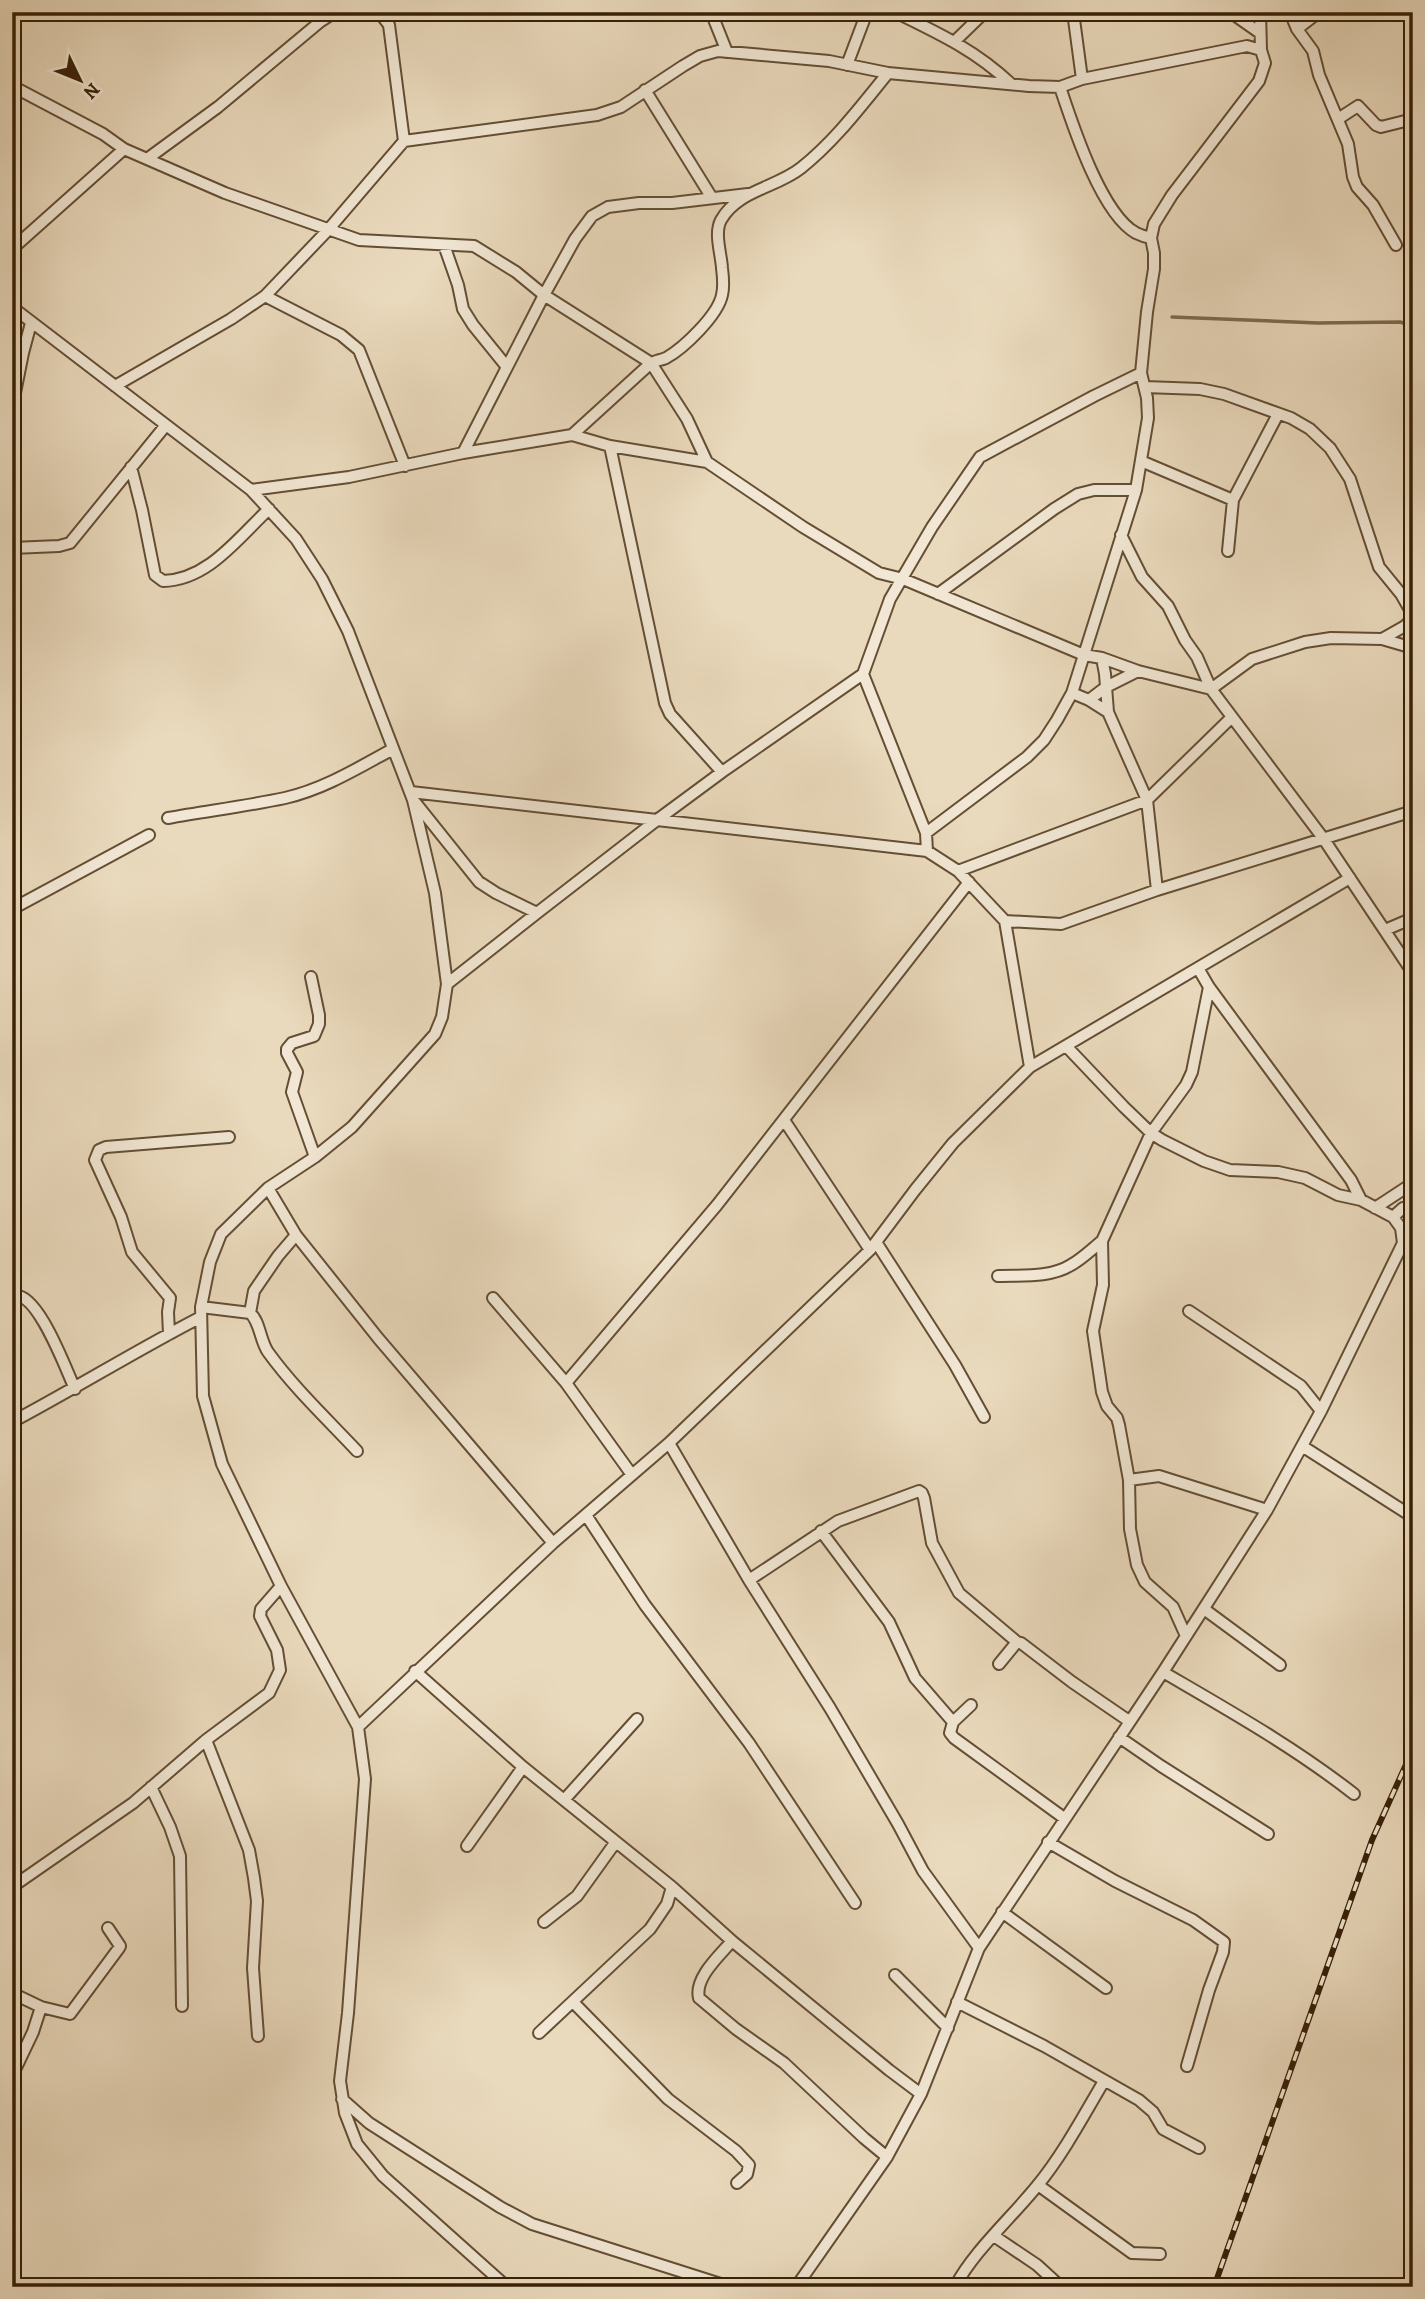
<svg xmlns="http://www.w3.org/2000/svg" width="1425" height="2299" font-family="Alegreya,serif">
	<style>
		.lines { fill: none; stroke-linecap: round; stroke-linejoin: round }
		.stream { stroke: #7e6a4f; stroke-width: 3.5 }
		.minor-casing { stroke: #644e34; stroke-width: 14 }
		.minor { stroke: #f1e7d4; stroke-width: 10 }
		.rail-casing { stroke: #372007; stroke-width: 6 }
		.rail { stroke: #f1e7d4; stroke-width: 3.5; stroke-dasharray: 10; stroke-linecap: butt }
	</style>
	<rect width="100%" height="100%" fill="#eadabd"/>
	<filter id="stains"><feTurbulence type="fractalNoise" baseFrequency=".00286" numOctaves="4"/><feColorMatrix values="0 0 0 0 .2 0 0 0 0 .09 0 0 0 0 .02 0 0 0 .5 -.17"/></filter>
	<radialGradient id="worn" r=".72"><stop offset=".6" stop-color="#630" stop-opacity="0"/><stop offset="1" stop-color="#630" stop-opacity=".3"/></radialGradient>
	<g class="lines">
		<path class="stream" d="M1172 317 1318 323 1400 322 1413 326"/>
		<defs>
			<path id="minor" d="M379 12 389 25 404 141
				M711 12 727 52
				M895 12C938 33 975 50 1010 83
				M1073 12 1082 79
				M1230 12 1260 33
				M1290 12 1297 29 1313 51 1319 75 1348 144 1353 177 1357 187 1373 205 1396 245
				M1297 29 1319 12
				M955 41 985 12
				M847 65 867 12
				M12 86 103 134 124 149
				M1060 87C1072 123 1101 214 1136 233 1140 235 1146 237 1151 238
				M645 90 712 198
				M1338 119 1358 106 1376 125 1381 127 1413 119
				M147 159 218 107 321 21 335 12
				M444 245 458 285 463 309 473 325 507 367
				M12 249 124 149 225 193 359 240 474 246 516 272 544 295 651 363 687 419 707 462
				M265 296 341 335 359 350 405 466
				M12 307 251 490 296 539 322 579 348 631 413 800 435 893 447 984 442 1017 435 1034 352 1127 315 1157 268 1188 221 1234 210 1262 201 1307 203 1396 222 1464 281 1586 358 1727 365 1779 348 2013 340 2081 345 2113 357 2144 383 2176 507 2287
				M115 386 231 319 265 296 328 230 404 141 597 115 621 107 683 66 700 56 718 51 829 61 888 73
				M1145 387 1200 389 1224 394 1291 418 1310 429 1330 448 1350 479 1379 567 1401 594 1413 615
				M12 408 23 353 31 323
				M572 435 651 363C655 361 661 360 666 358 684 348 718 315 722 295 724 287 723 276 722 268 721 253 714 233 721 220 738 190 776 188 801 168 835 141 861 106 888 73L1029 86 1060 87 1082 79 1247 46 1261 50
				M610 446 665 703 670 714 722 772
				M463 453 544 295 575 239 592 216 608 207 639 203H672L748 194
				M1141 461 1233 500
				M131 467 142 510 155 575 163 581C208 580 238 538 269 509
				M251 490 349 477 463 453 572 435 610 446 707 462 803 527 879 573 903 579 1084 655 1102 658 1138 671 1211 689
				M1121 535 1142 577 1168 606 1185 640 1197 657 1211 689 1323 838 1413 973
				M12 548 59 546 70 543 166 425
				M1228 551 1233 500 1278 414
				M938 594 1054 509 1078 494 1094 490H1136
				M1382 639 1405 626 1413 618
				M1102 658 1105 674 1108 712 1147 800 1157 890
				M1211 689 1252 659 1305 642 1331 638 1382 639 1413 648
				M1072 693 1089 700 1108 712
				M1089 700 1106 687 1138 671
				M411 792 657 820 722 772 863 674
				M415 802 479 882 496 893 537 913 657 820 927 851 958 871 1005 921 1061 924 1157 890 1413 811
				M168 818C207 811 247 806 285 798 324 789 358 768 393 749
				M926 833 863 674 890 599 932 527 980 457 1094 396 1141 373
				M927 851 926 833 1027 757 1044 740 1057 720 1072 693 1136 490 1148 418 1147 398 1141 373 1147 312 1154 269V253L1151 238 1154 224 1172 195 1259 81 1265 63 1261 50 1260 12
				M958 871 1147 800 1232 717
				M12 909 149 835
				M1385 930 1413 918
				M1198 968 1209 987 1351 1180 1361 1200
				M311 977 319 1015V1024L314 1036 292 1043 287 1049V1053L297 1072 292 1092 315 1157
				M447 984 537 913
				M1030 1067 1350 878
				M784 1120 870 1250
				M268 1188 296 1235 378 1338 553 1543
				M1375 1208 1413 1183
				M1393 1217 1403 1208 1413 1210
				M876 1242 955 1365 984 1417
				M998 1276C1021 1275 1050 1278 1071 1265 1082 1259 1092 1249 1102 1241
				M12 1296C37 1288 66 1370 75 1389
				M493 1298 566 1383
				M201 1307 250 1313C260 1321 260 1341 268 1352 294 1388 327 1419 357 1451
				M1189 1311 1301 1386 1321 1411
				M250 1313 254 1291 278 1256 296 1235
				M169 1334 168 1312 170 1298 132 1252 121 1217 95 1160 99 1150 106 1147 229 1137
				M12 1422C76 1388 137 1350 201 1317
				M669 1443 749 1580 830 1708 898 1824 923 1871 979 1948
				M1302 1446 1413 1517
				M632 1475 566 1383 717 1205 969 882
				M1129 1480 1159 1476 1267 1510
				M586 1515 645 1605 749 1743 855 1903
				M821 1531 889 1622 915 1678 953 1722 950 1733 954 1738 1064 1818
				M749 1580 838 1521 919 1491 922 1493 924 1498 932 1543 959 1593 1017 1642
				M1204 1609 1280 1665
				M1186 1636 1173 1607 1145 1582 1137 1565 1130 1529 1129 1480 1119 1425 1117 1418 1107 1406 1102 1392 1093 1331 1103 1285 1102 1241 1151 1133 1186 1085 1192 1072 1209 987
				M999 1664 1017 1642 1021 1643 1072 1682 1129 1721
				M415 1671 523 1767 672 1887 732 1941 889 2070 921 2094
				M1163 1672C1228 1710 1294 1747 1354 1794
				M953 1722 971 1705
				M358 1727 553 1543 669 1443 870 1250 915 1190 953 1143 1030 1067 1005 921
				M1119 1737 1161 1766 1268 1834
				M206 1740 249 1850 254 1878 257 1901 253 1968 258 2036
				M151 1787 170 1827 180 1856 182 2006
				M564 1800 637 1719
				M1048 1842 1115 1881 1193 1920 1224 1942 1223 1952 1209 1990 1187 2066
				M467 1846 523 1767
				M12 1887 133 1803 206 1740 269 1693 280 1670 277 1650 260 1616 261 1609 281 1586
				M1002 1912 1106 1988
				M544 1922 577 1896 615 1843
				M732 1941C720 1955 694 1978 699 1998L736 2029 784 2063 864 2138 887 2157
				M895 1975 948 2028
				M12 1993 41 2007 70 2014 119 1948 120 1946 108 1928
				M573 2002 668 2099 736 2151 749 2165 747 2174 737 2183
				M957 2002 1044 2046 1139 2100 1153 2112 1163 2129 1199 2148
				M539 2033 650 1929 667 1904 672 1887
				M12 2076 33 2032 41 2007
				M342 2099 369 2123 500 2207 532 2224 730 2287
				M1038 2185 1132 2253 1160 2254
				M994 2236 1037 2265 1061 2287
				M796 2287 887 2157 921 2094 979 1948 1163 1672 1267 1510 1321 1411 1403 1243 1401 1228 1393 1217 1361 1200 1338 1195 1305 1178 1278 1172 1230 1170 1204 1161 1162 1140 1151 1133 1124 1107 1067 1047
				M955 2287C972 2253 1012 2217 1037 2186 1062 2156 1084 2115 1104 2081"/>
		</defs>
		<use href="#minor" class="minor-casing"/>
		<use href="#minor" class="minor"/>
		<defs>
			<path id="rail" d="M1214 2287 1372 1840 1413 1749"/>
		</defs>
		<use href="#rail" class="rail-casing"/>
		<use href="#rail" class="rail"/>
	</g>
	<rect width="1425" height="2299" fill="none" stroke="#eadabd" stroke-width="42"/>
	<rect x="14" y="14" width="1397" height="2271" fill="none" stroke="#372007" stroke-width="3.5"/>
	<rect x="21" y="21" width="1383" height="2257" fill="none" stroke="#372007" stroke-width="2"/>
	<g transform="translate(80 80) rotate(133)" stroke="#f1e7d4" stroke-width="5" paint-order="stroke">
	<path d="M0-5L12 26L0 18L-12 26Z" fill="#372007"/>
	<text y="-10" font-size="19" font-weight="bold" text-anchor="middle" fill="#372007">N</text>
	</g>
	<rect width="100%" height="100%" filter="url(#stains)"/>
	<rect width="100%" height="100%" fill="url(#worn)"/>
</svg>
